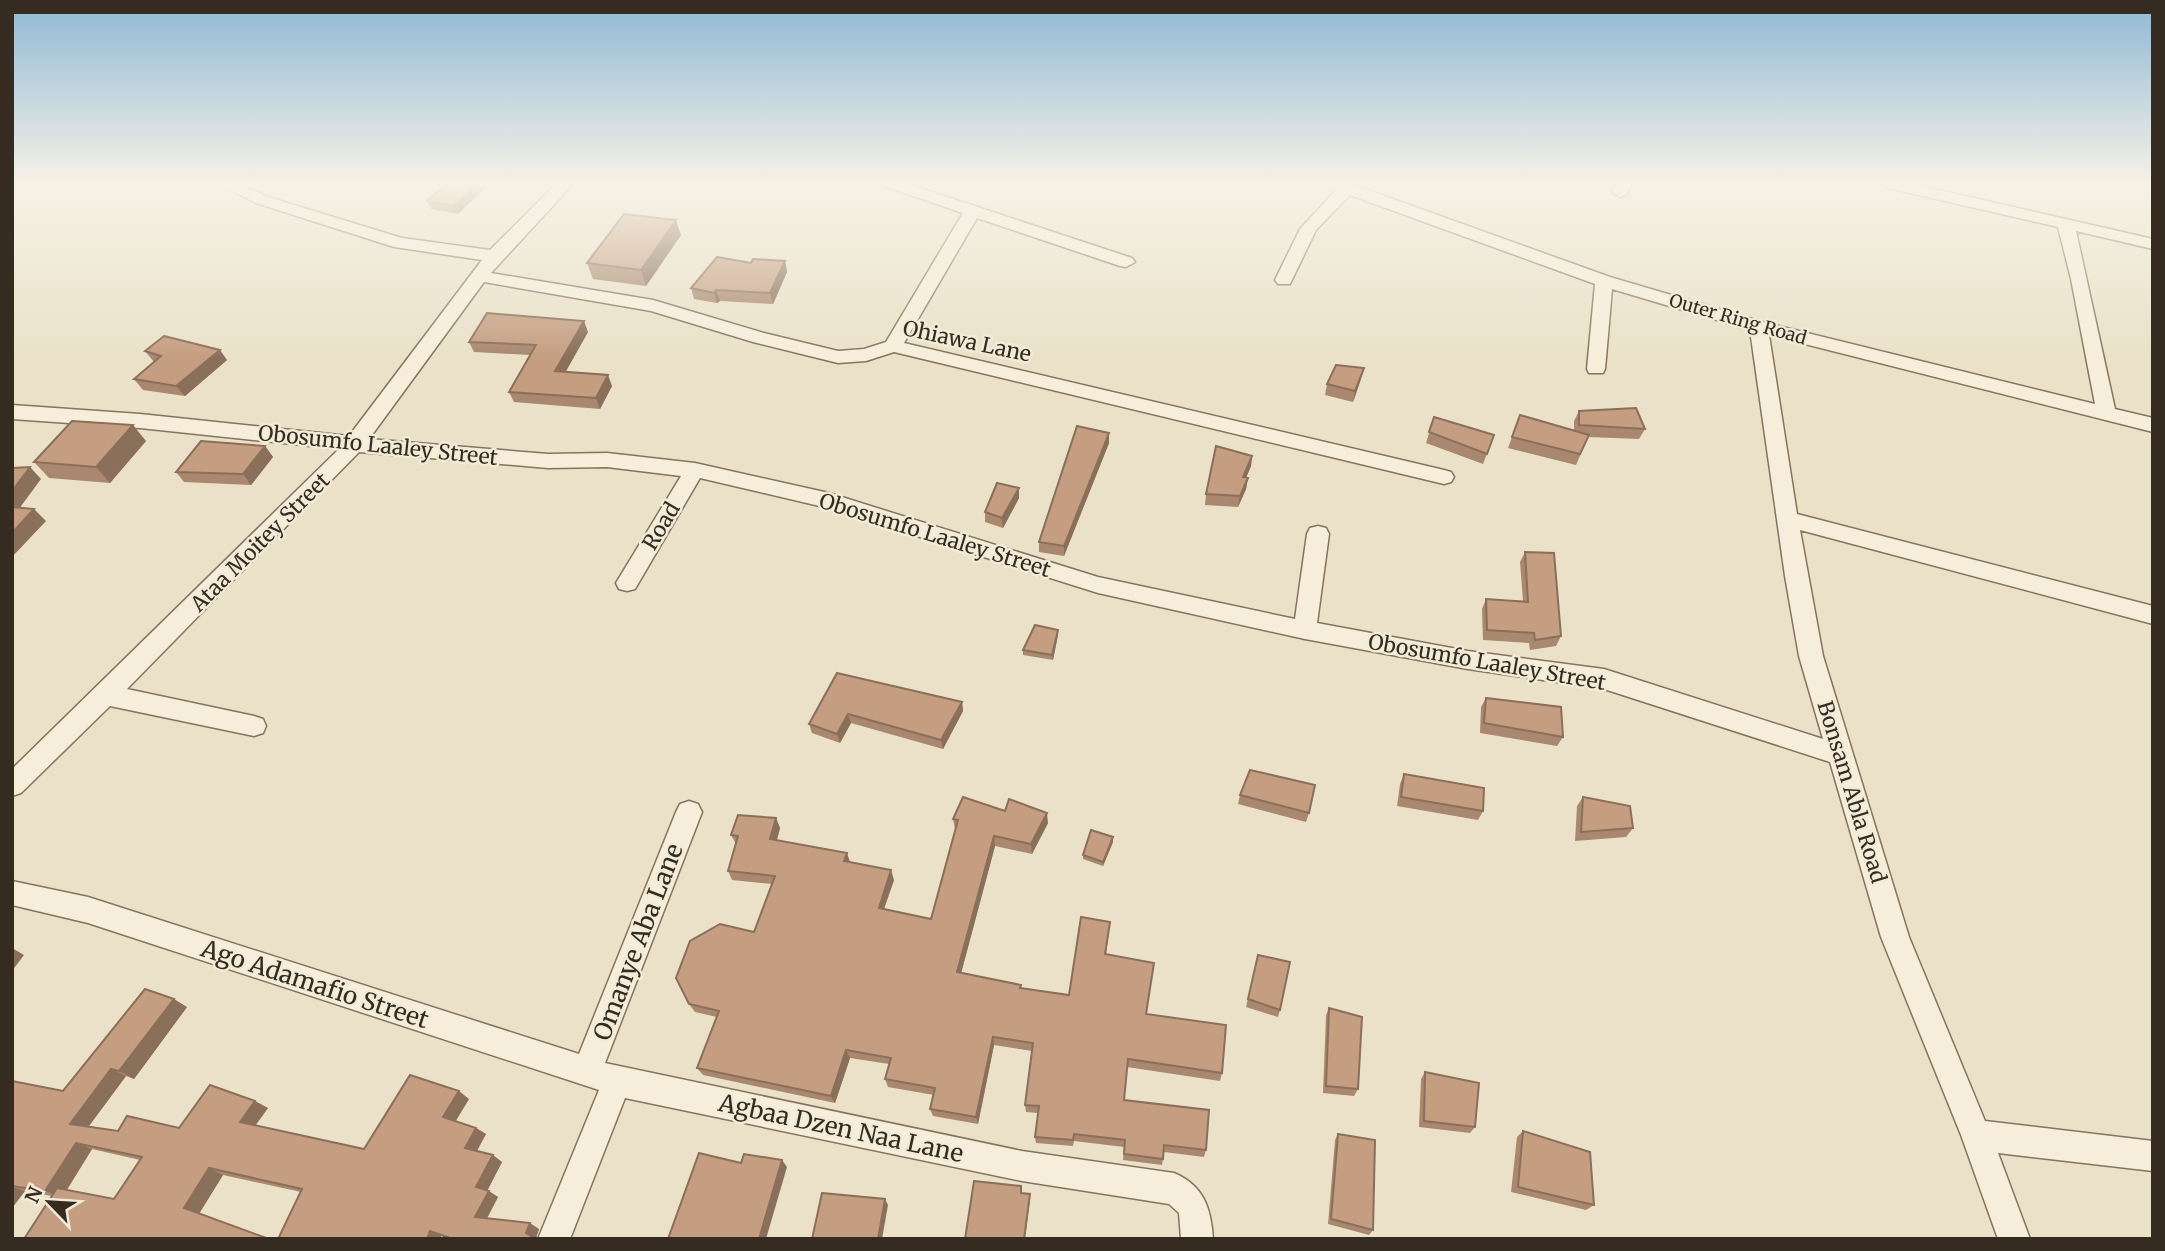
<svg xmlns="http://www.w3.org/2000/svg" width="2165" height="1251" font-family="Merriweather,serif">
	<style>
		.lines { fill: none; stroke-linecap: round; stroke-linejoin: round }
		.minor-casing { stroke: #85735e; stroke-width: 3 }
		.minor { fill: #f6eeda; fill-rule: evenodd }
		.wall { fill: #a9886f; fill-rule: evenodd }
		.shaded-wall { fill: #8a6f5a }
		.building { fill: #c59e81; stroke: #8a6f5a; stroke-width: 2 }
		.labels { text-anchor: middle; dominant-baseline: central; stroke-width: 5; stroke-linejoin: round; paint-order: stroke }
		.far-street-label { font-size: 18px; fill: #362b21; stroke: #f2ebd7 }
		.street-label { font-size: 21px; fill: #362b21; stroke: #f2ebd7 }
		.near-street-label { font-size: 24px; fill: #362b21; stroke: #f2ebd7 }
	</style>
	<rect width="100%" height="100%" fill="#eae1c8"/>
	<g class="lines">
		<defs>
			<path id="minor" d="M217 183H237L268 197 402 238 490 250 557 183H574L491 273 653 300 764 333 838 351 864 349 886 342 963 213 884 186 882 183H905L1132 258 1135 262 1126 267 1120 266 977 218 904 343 1444 470 1451 472 1454 477 1451 482 1444 484 894 352 866 361 838 363 753 342 651 311 484 282 369 439 548 454 607 453 695 463 829 493 1098 577 1295 619 1307 534 1310 528 1318 526 1326 528 1329 534 1317 623 1468 651 1604 669 1823 739 1799 656 1785 576 1750 330 1612 289 1605 369 1603 373H1589L1587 369 1595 284 1350 195 1316 230 1290 284H1278L1275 280 1300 229 1336 190 1325 183 1354 185 1610 277 1763 322 2095 404 2071 279 2058 227 1888 188 1880 183H1908L2153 239V249L2076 231 2115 409 2153 418V432L1769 335 1797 514 2153 606V624L1800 530 1823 656 1909 937 1985 1121 2153 1141V1171L1998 1153 2030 1239H1998L1961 1135 1881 937 1830 762 1604 689 1468 669 1305 639 1098 593 828 508 700 478 635 589 627 591 619 589 616 583 681 476 607 467 548 468 359 452 127 689 254 716 263 719 266 726 263 733 254 736 110 706 21 793 12 796V769L339 449 140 428 12 419V405L140 414 349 436 482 260 394 247 256 203Z
				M1616 183H1632L1626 195 1620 197 1612 192Z
				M689 801 698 804 702 812 605 1063 1022 1151 1174 1173C1204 1186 1211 1208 1213 1239H1181L1179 1213 1169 1204 1022 1181 625 1098 570 1239H538L599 1090 88 923 12 905V881L88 897 579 1054 676 812 680 804Z"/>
		</defs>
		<use href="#minor" class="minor-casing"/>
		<use href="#minor" class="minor"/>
	</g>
	<path class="wall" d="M486 187 458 214 431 209 427 201Z
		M681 235 646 286 593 279 587 263Z
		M785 261 787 272 773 304 720 301 717 303 694 299 691 288 751 263Z
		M588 332 565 372 612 386 600 409 514 402 509 392 530 355 474 352 469 342Z
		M145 351 227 360 185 396 143 390 134 379 154 362Z
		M1361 379 1353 402 1325 395 1327 384Z
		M1579 411 1645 429 1639 439 1588 437 1576 465 1508 448 1520 415 1574 430V421Z
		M1434 417 1494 435 1483 464 1426 443Z
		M1109 433V443L1064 556 1039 552V542Z
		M146 441 110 483 49 478 34 462Z
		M265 446 273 457 251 485 184 482 176 472Z
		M1252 456 1251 466 1246 478H1248L1246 489 1238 507 1205 505 1206 494Z
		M1019 488V498L1003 528 985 522V512Z
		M1525 552 1561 636 1556 646 1530 650 1529 643 1483 640 1482 609 1486 599 1523 601 1520 562Z
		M1058 630V635L1053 660 1023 655V650Z
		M837 673 962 702 963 711 943 749 851 723 840 743 812 733 809 724Z
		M1486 698 1563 737 1557 746 1480 733 1481 707Z
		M1404 774 1483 811 1478 820 1397 806 1400 784Z
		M1240 795 1309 813 1306 822 1238 804Z
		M1583 797 1633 828 1626 837 1575 841 1577 806Z
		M1005 811 1048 823 1032 854 995 846 961 973 1021 988 1069 995 1110 922 1106 955 1147 1014 1222 1073 1220 1081 1127 1067 1124 1100 1206 1150 1204 1157 1164 1152 1162 1165 1123 1160 1124 1147 1074 1141 1073 1146 1036 1143 1035 1137 1038 1113 1026 1112 1025 1105 1032 1051 994 1045 978 1124 933 1116 930 1109 934 1095 888 1087 885 1079 889 1064 850 1058 835 1103 703 1075 697 1068 717 1017 695 1012 689 1004 754 932 772 884 732 880 728 871 736 844 731 835 776 818 780 828 777 840 850 862 894 880 884 909 931 919 955 829 953 819Z
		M1113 837V842L1103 866 1083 859V855Z
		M1258 955 1280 1010 1278 1017 1246 1007Z
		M187 1007 134 1079 126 1076 89 1126 118 1131 179 1128 268 1108 255 1125 364 1149 469 1099 455 1121 476 1128 486 1134 477 1151 502 1162 487 1191 498 1197 487 1218 539 1229 536 1238V1239H448L441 1236 440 1239H278L301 1192 223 1175 199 1213 52 1196 25 1191 12 1208V1081L63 1091ZM92 1149 140 1160 114 1199 67 1190Z
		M1329 1008 1358 1089 1354 1096 1323 1093 1326 1015Z
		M1425 1072 1475 1127 1470 1133 1419 1127 1421 1079Z
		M1523 1131 1594 1205 1586 1210 1511 1192 1517 1137Z
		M1338 1134 1373 1230 1369 1235 1328 1224 1335 1140Z"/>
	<path class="shaded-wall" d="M479 183H484L486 187 458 214 454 206Z
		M676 220 681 235 646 286 641 270Z
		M785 261 787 272 773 304 770 293Z
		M716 290 720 301 717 303 714 293Z
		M584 321 588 332 560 382 555 371Z
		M220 350 227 360 185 396 176 386Z
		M1364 368 1361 379 1353 402 1355 391Z
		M608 375 612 386 600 409 596 398Z
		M133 425 146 441 110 483 96 467Z
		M1109 433V443L1064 556V546Z
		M265 446 273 457 251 485 243 474Z
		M1252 456 1251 466 1242 487 1243 477Z
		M30 467 41 479 13 517 12 516V491Z
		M1248 478 1246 489 1238 507 1240 496Z
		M1019 488V498L1003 528 1002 518Z
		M34 509 46 521 12 557V533Z
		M1058 630V635L1053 660 1052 655Z
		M962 702 963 711 943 749 941 740Z
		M848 714 851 723 840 743 837 734Z
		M1047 813 1048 823 1032 854 1031 844Z
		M776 818 780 828 774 849 770 839Z
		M994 836 995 846 959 981 957 972Z
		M1113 837V842L1103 866V862Z
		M847 853 850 862 844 861Z
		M891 870 894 880 881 917 879 908Z
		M12 948 24 955 12 971Z
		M174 999 187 1007 134 1079 119 1071Z
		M993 1037 994 1045 978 1124 976 1117Z
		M846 1050 850 1058 835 1103 831 1096Z
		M111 1069 126 1076 86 1130 70 1124Z
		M459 1091 469 1099 454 1124 443 1117Z
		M255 1101 268 1108 253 1129 240 1122Z
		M476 1128 486 1134 475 1154 465 1148Z
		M76 1143 92 1149 62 1197 45 1191Z
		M493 1155 502 1162 486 1193 476 1187Z
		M782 1160 787 1167 766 1239H759Z
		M209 1168 223 1175 199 1214 184 1208Z
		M12 1187 25 1191 12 1208Z
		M489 1191 498 1197 485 1222 475 1217Z
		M1030 1194V1199L1025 1239H1024Z
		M885 1199 888 1205 882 1239H878Z
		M530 1223 539 1229 536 1238V1239H530L526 1233Z
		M430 1231 441 1236 440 1239H427Z"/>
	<path class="building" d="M448 183H479L454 206 427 201Z
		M624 214 676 220 641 270 587 263Z
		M717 257 751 263 753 259 785 261 770 293 716 290 714 293 691 288Z
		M487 313 584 321 555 371 608 375 596 398 509 392 536 345 469 342Z
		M164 336 220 350 176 386 134 379 161 356 145 351Z
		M1336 365 1364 368 1355 391 1327 384Z
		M1636 408 1645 429 1579 425V411Z
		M1520 415 1589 435 1580 454 1512 437Z
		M1434 417 1494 435 1487 454 1429 432Z
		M72 421 133 425 96 467 34 462Z
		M1077 426 1109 433 1064 546 1039 542Z
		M201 441 265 446 243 474 176 472Z
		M1216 446 1252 456 1243 477 1248 478 1240 496 1206 494Z
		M30 467 12 491V468Z
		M997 483 1019 488 1002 518 985 512Z
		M12 507 34 509 12 533Z
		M1525 552 1554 553 1561 636 1535 640 1534 633 1487 630 1486 599 1528 602Z
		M1035 625 1058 630 1052 655 1023 650Z
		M837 673 962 702 941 740 848 714 837 734 809 724Z
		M1486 698 1561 707 1563 737 1484 723Z
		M1250 770 1315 785 1309 813 1240 795Z
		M1404 774 1484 788 1483 811 1401 797Z
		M963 797 1005 811 1009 799 1047 813 1031 844 994 836 957 972 1021 985 1020 988 1069 995 1081 917 1110 922 1105 954 1154 963 1146 1014 1226 1025 1222 1073 1128 1059 1124 1100 1209 1110 1206 1150 1164 1145 1163 1159 1124 1154 1125 1140 1074 1134 1073 1140 1035 1137 1039 1106 1025 1105 1033 1043 993 1037 976 1117 930 1109 935 1088 885 1079 891 1058 846 1050 831 1096 697 1068 719 1011 689 1004 676 978 690 941 720 924 754 932 775 876 728 871 738 836 731 835 738 815 776 818 770 839 847 853 844 861 891 870 879 908 931 919 958 820 953 819Z
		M1583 797 1630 806 1633 828 1581 832Z
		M1091 830 1113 837 1103 862 1083 855Z
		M1258 955 1290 962 1280 1010 1248 999Z
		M145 989 174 999 119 1071 111 1069 70 1124 118 1131 127 1116 179 1128 210 1085 255 1101 240 1122 364 1149 410 1075 459 1091 443 1117 476 1128 465 1148 493 1155 476 1187 489 1191 475 1217 530 1223 526 1233 531 1236 530 1239H453L430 1231 427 1239H278L302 1189 209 1168 184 1208 269 1239H24L57 1188 114 1199 142 1157 76 1143 45 1191 12 1186V1081L63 1091Z
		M1329 1008 1362 1017 1358 1089 1326 1086Z
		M1425 1072 1479 1083 1475 1127 1424 1121Z
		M1523 1131 1590 1152 1594 1205 1518 1187Z
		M1338 1134 1375 1140 1373 1230 1331 1219Z
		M699 1153 741 1163 744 1154 782 1160 759 1239H668Z
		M974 1181 1021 1186V1193L1030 1194 1024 1239H965Z
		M822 1193 885 1199 878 1239H812Z"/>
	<linearGradient id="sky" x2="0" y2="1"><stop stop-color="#8eb8d5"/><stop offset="0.51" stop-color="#f6f2e6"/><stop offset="1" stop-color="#f6f2e6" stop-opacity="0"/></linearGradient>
	<rect width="2165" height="358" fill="url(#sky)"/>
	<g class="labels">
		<g class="far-street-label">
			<text transform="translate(1738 319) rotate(16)">Outer Ring Road</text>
		</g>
		<g class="street-label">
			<text transform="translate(967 341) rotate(12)">Ohiawa Lane</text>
			<text transform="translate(378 445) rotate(6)">Obosumfo Laaley Street</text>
			<text transform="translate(661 526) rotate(-59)">Road</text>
			<text transform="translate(935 535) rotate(17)">Obosumfo Laaley Street</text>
			<text transform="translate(260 542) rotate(-45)">Ataa Moitey Street</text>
			<text transform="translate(1487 662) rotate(10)">Obosumfo Laaley Street</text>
			<text transform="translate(1852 792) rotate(73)">Bonsam Abla Road</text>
		</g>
		<g class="near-street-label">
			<text transform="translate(638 942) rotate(-69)">Omanye Aba Lane</text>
			<text transform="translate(315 984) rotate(18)">Ago Adamafio Street</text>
			<text transform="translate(841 1128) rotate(12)">Agbaa Dzen Naa Lane</text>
		</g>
	</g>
	<rect width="2165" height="1251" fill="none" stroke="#362b21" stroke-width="28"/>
	<g transform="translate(49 1202) rotate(295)" stroke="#f2ebd7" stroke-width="5" paint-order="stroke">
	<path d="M0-5L12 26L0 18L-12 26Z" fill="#362b21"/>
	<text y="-10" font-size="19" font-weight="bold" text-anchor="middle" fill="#362b21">N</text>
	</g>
</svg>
